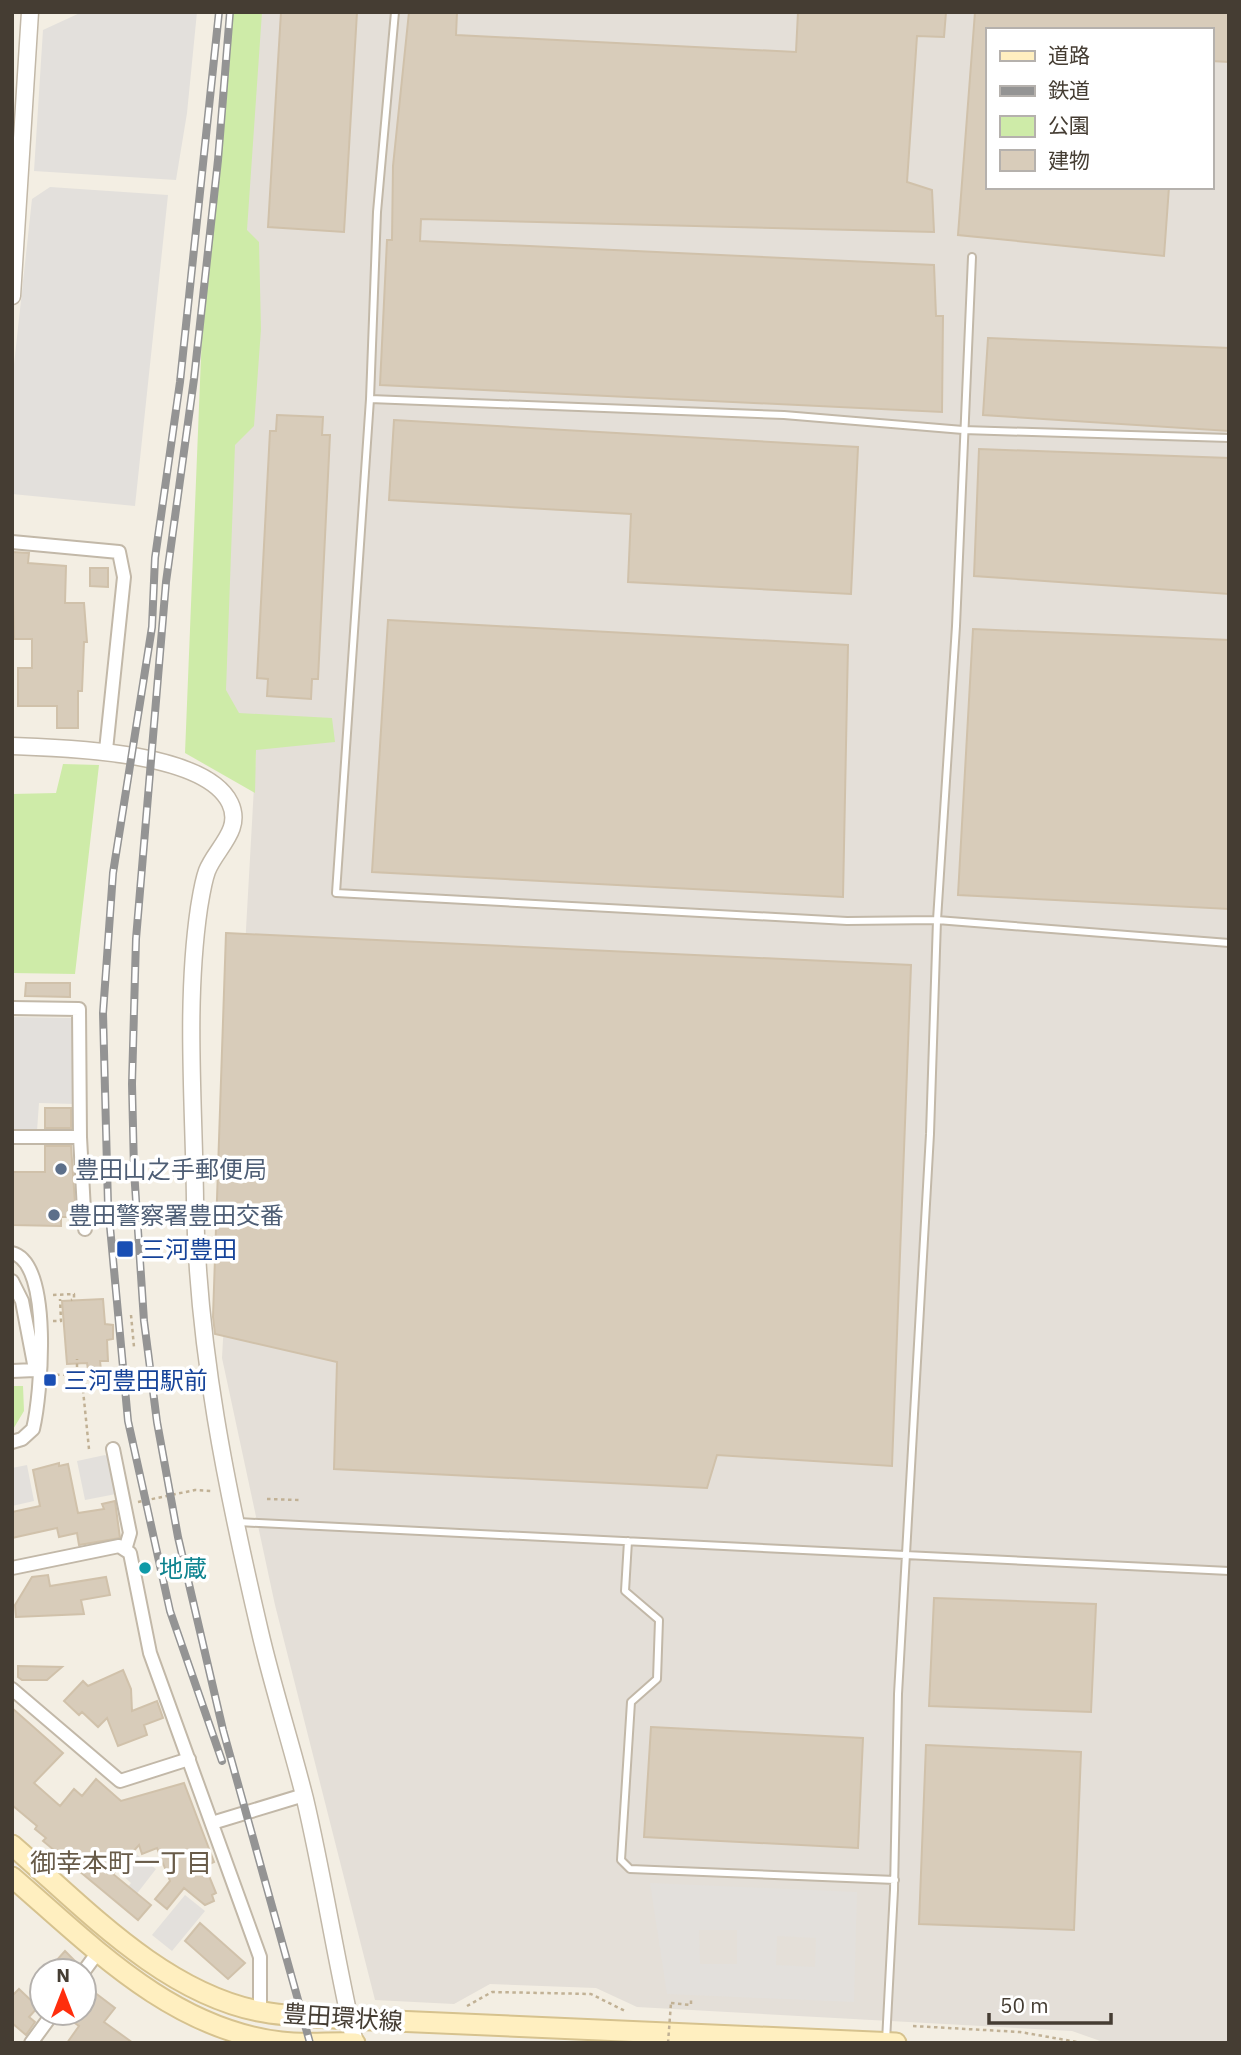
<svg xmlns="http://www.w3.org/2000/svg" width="1241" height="2055" font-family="'IBM Plex Sans','Noto Sans JP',sans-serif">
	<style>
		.industrial { fill: #e4dfd8; fill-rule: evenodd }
		.green { fill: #ceeba8 }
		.parking { fill: #e3e0dc; fill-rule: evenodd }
		.building { fill: #d8ccba; stroke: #d0c1aa; stroke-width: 2 }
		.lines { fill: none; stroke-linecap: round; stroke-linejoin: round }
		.service-casing { stroke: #c2b8a8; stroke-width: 10 }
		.minor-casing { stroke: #c2b8a8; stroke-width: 16 }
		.tertiary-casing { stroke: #c2b8a8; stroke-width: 19 }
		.secondary-casing { stroke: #d6c28e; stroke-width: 23 }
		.path { stroke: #c1b195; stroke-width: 2.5; stroke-dasharray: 3.5 3.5; stroke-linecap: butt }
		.service { stroke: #fff; stroke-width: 6 }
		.minor { stroke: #fff; stroke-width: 12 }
		.tertiary { stroke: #fff; stroke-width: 16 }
		.secondary { stroke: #ffefc0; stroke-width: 19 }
		.rail-casing { stroke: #949494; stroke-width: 8 }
		.rail { stroke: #fff; stroke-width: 5; stroke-dasharray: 16; stroke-linecap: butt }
		.path-bridge { stroke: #c1b195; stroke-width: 2.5; stroke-dasharray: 3.5 3.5; stroke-linecap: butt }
		.service-dot { fill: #5c6f8a; stroke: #fff; stroke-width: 2.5 }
		.transit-dot { fill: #1a4fb4; stroke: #fff; stroke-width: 2.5 }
		.culture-dot { fill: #0f9aa8; stroke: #fff; stroke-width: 2.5 }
		.labels { text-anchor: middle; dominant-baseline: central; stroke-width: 7; stroke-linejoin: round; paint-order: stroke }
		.service-label { font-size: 24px; fill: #4e5e75; stroke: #fff; text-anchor: start }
		.transit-label { font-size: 24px; fill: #164399; stroke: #fff; text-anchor: start }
		.culture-label { font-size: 24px; fill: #0d838f; stroke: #fff; text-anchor: start }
		.street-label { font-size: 24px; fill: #453d33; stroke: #fff }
		.neighbourhood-label { font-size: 26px; fill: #685b49; stroke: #fff }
	</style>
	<rect width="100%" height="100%" fill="#f3eee3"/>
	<path class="industrial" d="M256 12H1229V2043H1106L1072 2031 637 2007 596 1988 490 1984 454 2004 375 2000 275 1605 222 1358 256 751 189 737ZM987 30H1211V187H987Z"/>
	<path class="green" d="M228 12H262L247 230 259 242 261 329 254 426 235 445 226 690 239 713 332 718 335 742 256 750 255 793 185 753 204 283Z
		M63 764 99 765 75 974 12 973V794L56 793Z
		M12 1386H23L24 1411 12 1431Z"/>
	<path class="parking" d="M82 12H197L187 113 176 180 34 171 43 30Z
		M50 187 168 195 135 506 12 494V383L32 199Z
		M12 1017 74 1018 75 1104 39 1103 37 1131H12Z
		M105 1455 109 1458 116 1494 85 1500 77 1461Z
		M27 1465 34 1501 12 1506V1468Z
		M136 1854 156 1869 125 1909 116 1902 131 1883 121 1874Z
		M650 1883 857 1892 854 2002 667 1994ZM699 1930H737V1964H700ZM777 1936 816 1938 815 1967 776 1965Z
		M185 1895 205 1911 172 1951 152 1935Z"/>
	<path class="building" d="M281 12H357L344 232 268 227Z
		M409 12H457L456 35 796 52 798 12H946L944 37 917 36 907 182 932 190 934 232 421 219 420 241 934 265 936 316H943L942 412 380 385 387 240H392L393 166Z
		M975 12H1229V62L1211 61V30H987V187H1169L1164 256 958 235Z
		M988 338 1229 348V431L983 415Z
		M277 415 323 417 322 435H330L318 679H312L311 699 267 696 268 679 257 678 270 431H276Z
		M394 420 858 447 851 594 628 582 631 514 389 500Z
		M979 449 1229 458V594L974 576Z
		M12 552 29 553 28 563 66 566 65 603H84L87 642H84L82 691H78V728H57V706H18V668H32V639H14Z
		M90 568H108V587L90 586Z
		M388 620 848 645 843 897 372 872Z
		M973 629 1229 640V909L958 895Z
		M226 933 911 965 892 1466 717 1455 707 1488 334 1469 337 1362 215 1334 213 1317Z
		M26 983H70V997L25 996Z
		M45 1108H71V1128H45Z
		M45 1146H71L76 1217H61V1226L12 1225V1172H45Z
		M103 1299 105 1324 113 1325V1339L107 1340 108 1361H100L101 1370 94 1371 88 1369 87 1363 67 1364 62 1301Z
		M59 1463V1466L68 1464 78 1513 104 1509 102 1504 115 1501 120 1538 79 1545 77 1533 59 1537 57 1528 12 1538V1512L40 1506 33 1470Z
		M48 1575 50 1586 106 1577 110 1595 81 1600 84 1614 16 1617 15 1605 32 1577Z
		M934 1598 1096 1604 1091 1712 929 1706Z
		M18 1666 62 1667 47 1680H22L18 1677Z
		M123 1670 131 1689 132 1711 157 1701 163 1718 144 1725 147 1735 118 1746 107 1718 98 1727 82 1712 79 1715 64 1701 83 1681 88 1686Z
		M12 1708 63 1753 34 1783 60 1806 74 1789 82 1796 96 1779 121 1801 184 1783 214 1862 205 1866 216 1893 212 1895 214 1901 205 1905 184 1888 167 1909 155 1899 170 1881 157 1848 142 1854 139 1845 113 1874 151 1905 138 1920 43 1841 46 1838 35 1829 37 1826 12 1805Z
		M651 1727 863 1738 858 1848 644 1837Z
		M926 1745 1081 1752 1074 1930 919 1924Z
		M200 1923 245 1963 228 1979 185 1941Z
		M65 1951 75 1961 65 1971H47Z
		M19 1989 38 2007 29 2017 35 2022 26 2035 12 2023V1996Z
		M94 1992 115 2008 104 2022 133 2043H67L79 2026 72 2021 78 2013H84V2005Z"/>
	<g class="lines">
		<defs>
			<path id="service" d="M395 12 377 212 370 399 336 893 847 921 937 920 1229 943
				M370 399 784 415 963 430 1229 438
				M238 1522 1229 1571
				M628 1541 625 1591 659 1620 657 1679 631 1702 621 1860 630 1869 895 1880
				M886 2041 894 1890 898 1694 930 1134 937 920 956 626 972 257"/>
			<path id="minor" d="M12 542 119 552 124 577 106 750
				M12 1008 79 1009 80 1137 85 1229
				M12 1137H80
				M12 1253C53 1263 41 1396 33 1429L22 1439 12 1442
				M12 1281 22 1301 35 1369
				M12 1371 35 1370
				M113 1449 130 1533 125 1550
				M12 1568 119 1546 130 1553 150 1653 260 1957V2012
				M12 1689 120 1781 189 1759
				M212 1823 304 1795
				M84 1971 98 1952
				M31 2043 53 2013"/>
			<path id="tertiary" d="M12 296 30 12
				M12 746C64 748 205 751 230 803 243 830 216 848 207 871 203 882 201 896 199 908 185 1004 194 1104 195 1201 197 1347 227 1491 260 1632 273 1688 291 1743 305 1799 324 1880 336 1962 355 2043"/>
			<path id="secondary" d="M12 1845C85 1908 161 1991 258 2011 287 2017 320 2017 349 2019L896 2043
				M12 1877C92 1946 171 2029 281 2042 305 2045 331 2042 355 2043"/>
		</defs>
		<use href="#service" class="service-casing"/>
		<use href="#minor" class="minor-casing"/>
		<use href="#tertiary" class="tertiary-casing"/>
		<use href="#secondary" class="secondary-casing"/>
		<path class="path" d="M53 1295 74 1294V1299L71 1300
			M131 1315 134 1347
			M53 1321H61L60 1299
			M56 1375 77 1374V1359
			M89 1449 83 1390 95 1368
			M267 1499 299 1500
			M138 1502 195 1490 212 1491
			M671 2003 691 2005V2000
			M467 2006 492 1992 591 1994 627 2012
			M913 2026 1020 2032 1083 2043"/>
		<use href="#service" class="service"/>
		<use href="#minor" class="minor"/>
		<use href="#tertiary" class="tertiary"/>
		<use href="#secondary" class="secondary"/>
		<defs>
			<path id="rail" d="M219 12 180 382 155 558 152 627 113 873 103 1013 108 1205 128 1421 170 1611 222 1761
				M230 12 218 160 194 379 166 582 136 939 132 1084 134 1170 144 1321 157 1422 178 1537 223 1730 310 2043"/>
		</defs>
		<use href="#rail" class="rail-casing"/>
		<use href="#rail" class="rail"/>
		<path class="path-bridge" d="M668 2043 671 2003"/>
	</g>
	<g class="service-dot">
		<circle cx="61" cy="1169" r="7"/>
		<circle cx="54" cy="1215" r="7"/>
	</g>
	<g class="transit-dot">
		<rect x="116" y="1240" width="18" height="18" rx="3.5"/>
		<rect x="43" y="1373" width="14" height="14" rx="3.5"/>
	</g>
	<circle class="culture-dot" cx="145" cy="1568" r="7"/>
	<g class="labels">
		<g class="service-label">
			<text x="75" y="1169">豊田山之手郵便局</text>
			<text x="68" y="1215">豊田警察署豊田交番</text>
		</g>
		<g class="transit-label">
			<text x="141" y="1249">三河豊田</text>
			<text x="64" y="1380">三河豊田駅前</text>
		</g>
		<g class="culture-label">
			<text x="159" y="1568">地蔵</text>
		</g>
		<g class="street-label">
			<text transform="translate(343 2017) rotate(4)">豊田環状線</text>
		</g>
		<g class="neighbourhood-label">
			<text x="121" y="1862">御幸本町一丁目</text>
		</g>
	</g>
	<rect width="1241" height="2055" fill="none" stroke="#453d33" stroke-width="28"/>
	<rect x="986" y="28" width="228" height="161" fill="#ffffff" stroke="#b5b1ad" stroke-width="2"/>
	<rect x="1000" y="51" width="35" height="10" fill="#ffefc0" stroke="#b5b1ad" stroke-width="2"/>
	<text x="1048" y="63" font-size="21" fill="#453d33">道路</text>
	<rect x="1000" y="86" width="35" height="10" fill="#949494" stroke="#b5b1ad" stroke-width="2"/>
	<text x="1048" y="98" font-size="21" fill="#453d33">鉄道</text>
	<rect x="1000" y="116" width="35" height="21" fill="#ceeba8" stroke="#b5b1ad" stroke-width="2"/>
	<text x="1048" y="133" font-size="21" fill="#453d33">公園</text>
	<rect x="1000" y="150" width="35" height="21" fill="#d8ccba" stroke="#b5b1ad" stroke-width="2"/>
	<text x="1048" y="168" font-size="21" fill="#453d33">建物</text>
	<g transform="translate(63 1992)"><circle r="33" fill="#ffffff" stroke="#b5b1ad" stroke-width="2"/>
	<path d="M0-5L12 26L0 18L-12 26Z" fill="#ff2e0d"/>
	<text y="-10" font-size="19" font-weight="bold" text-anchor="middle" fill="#453d33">N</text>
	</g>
	<path d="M989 2013v10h122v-10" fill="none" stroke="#453d33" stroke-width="3.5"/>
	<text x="1000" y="2013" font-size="21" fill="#453d33" stroke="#ffffff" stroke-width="5" paint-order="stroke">50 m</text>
</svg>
